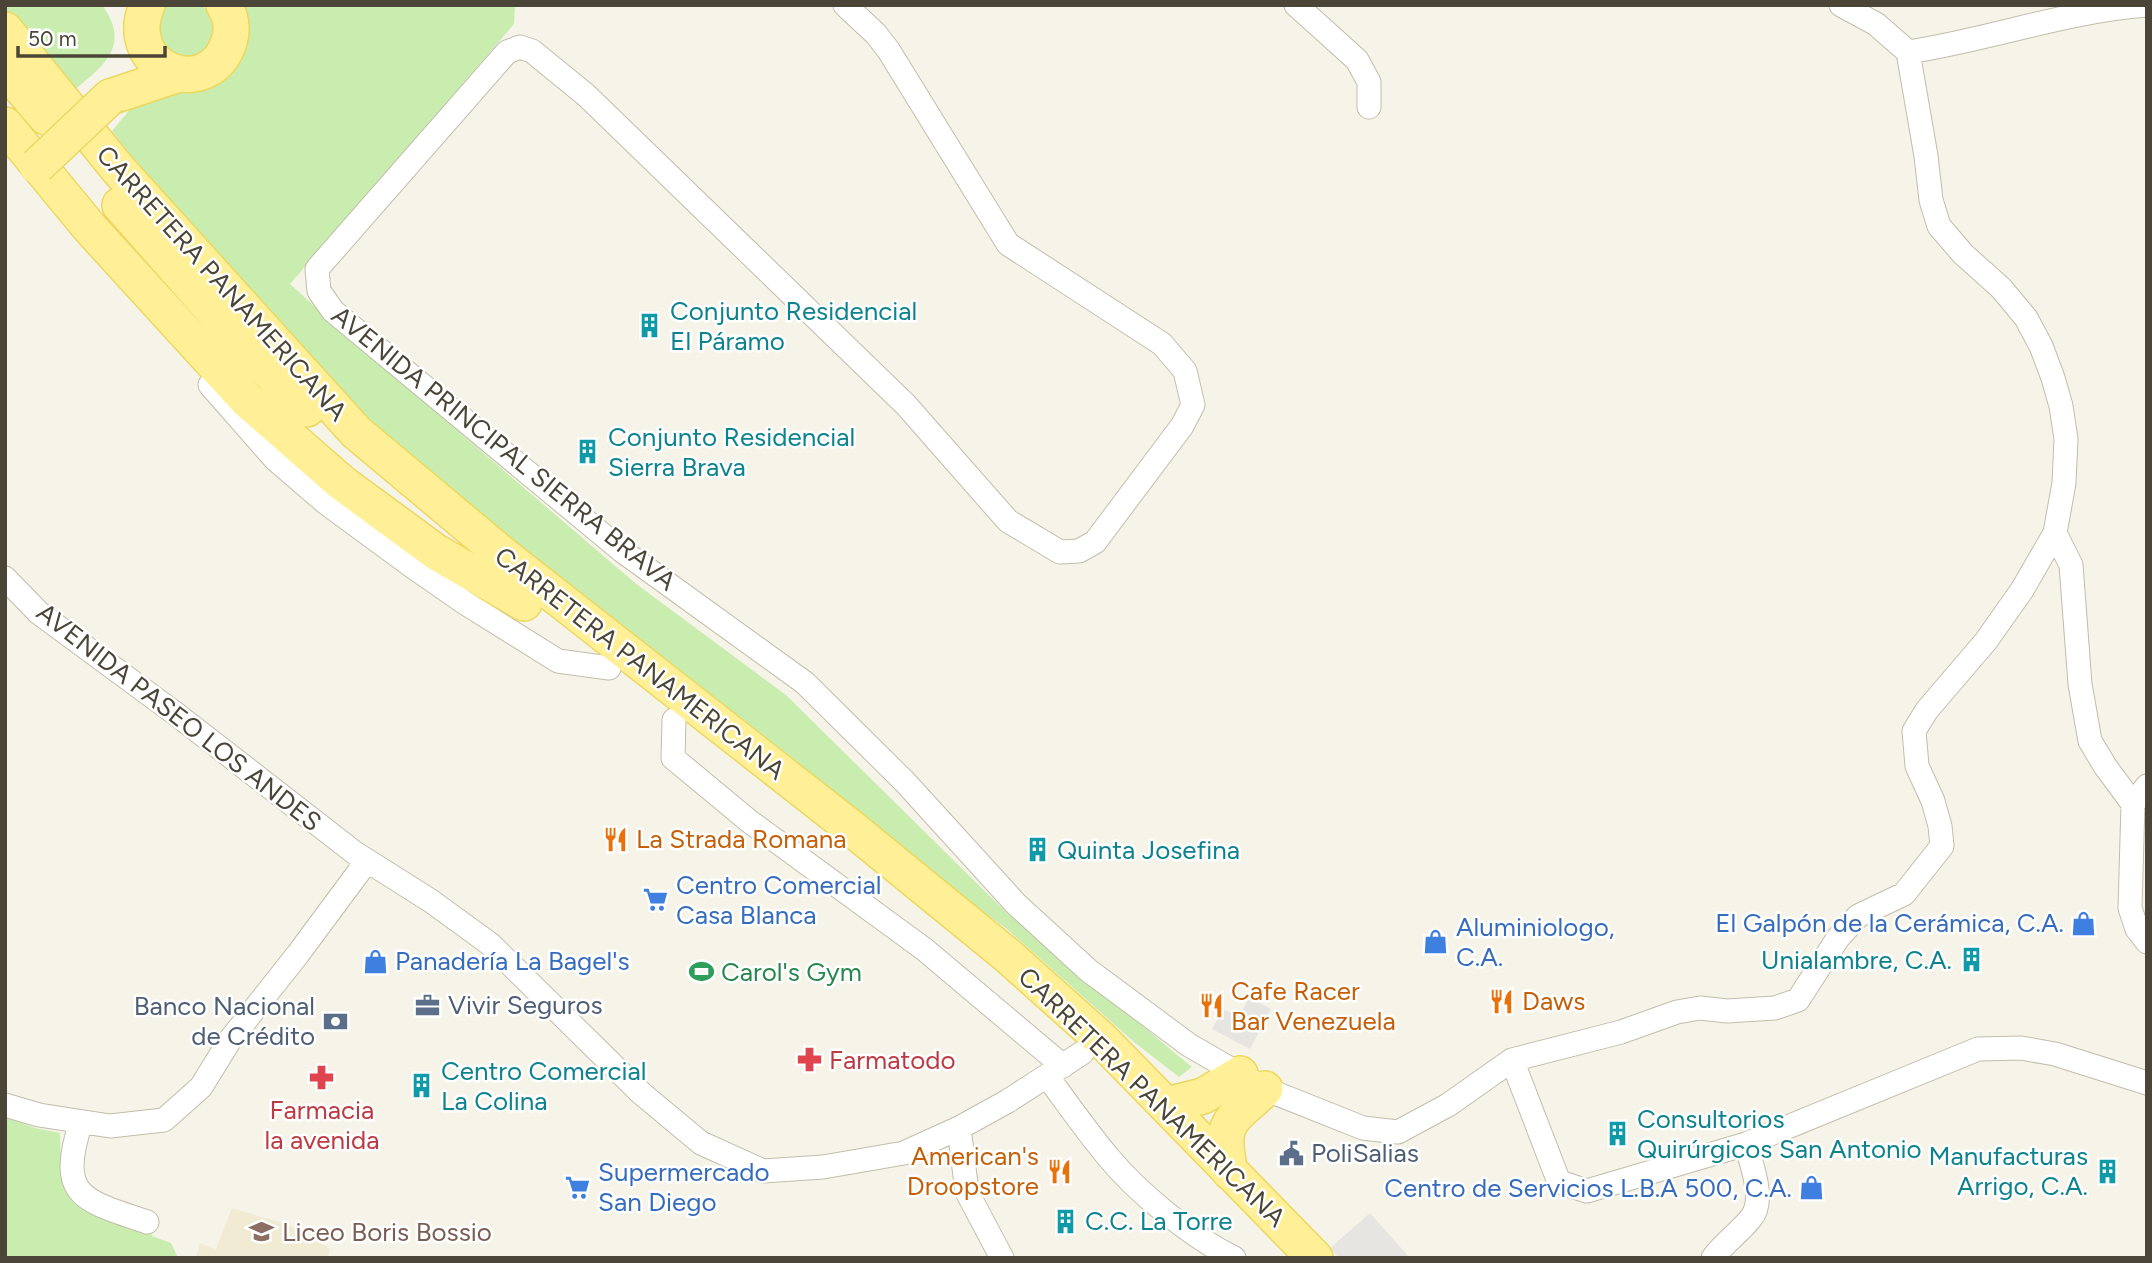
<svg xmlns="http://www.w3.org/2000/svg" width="2152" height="1263" font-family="Figtree,sans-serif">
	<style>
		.education { fill: #f0ebd2 }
		.green { fill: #c8edaf }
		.parking { fill: #e7e5e1 }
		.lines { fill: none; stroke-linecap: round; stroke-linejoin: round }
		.minor-casing { stroke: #c2bdaa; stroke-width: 25 }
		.primary-casing { stroke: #edd75f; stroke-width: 38 }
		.minor { stroke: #fff; stroke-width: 23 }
		.primary { stroke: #fff098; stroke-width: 35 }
		.primary-bridge-casing { stroke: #edd75f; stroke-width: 38; stroke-linecap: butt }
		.primary-bridge { stroke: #fff098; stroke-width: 35 }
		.labels { text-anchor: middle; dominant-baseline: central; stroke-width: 5; stroke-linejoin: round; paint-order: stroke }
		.street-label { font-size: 26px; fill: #4a4536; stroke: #fff }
		.culture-label { font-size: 26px; fill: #0d838f; stroke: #fff; text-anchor: start }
		.food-label { font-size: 26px; fill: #c56008; stroke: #fff; text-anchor: start }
		.shop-label { font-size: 26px; fill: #366cbe; stroke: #fff; text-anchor: start }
		.leisure-label { font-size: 26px; fill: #27864d; stroke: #fff; text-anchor: start }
		.service-label { font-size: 26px; fill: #4e5e75; stroke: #fff; text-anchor: start }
		.health-label { font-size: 26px; fill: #be3a42; stroke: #fff; text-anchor: start }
		.education-label { font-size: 26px; fill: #785e54; stroke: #fff; text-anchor: start }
	</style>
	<rect width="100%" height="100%" fill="#f6f4e9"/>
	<path class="education" d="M232 1208 288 1225 330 1249 327 1258H196L200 1243 216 1249Z"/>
	<path class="green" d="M5 5H102C132 46 103 66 72 92L5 9Z
		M164 5H201L206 9 214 28 213 39 201 57 170 60 152 25Z
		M231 5H515L514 24 290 284 348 337 635 583 786 695 1008 914C1072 962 1130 1017 1192 1067L1179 1077 1134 1042 1008 930 690 692 340 402 176 213 112 131 142 95 197 85 233 73 240 22Z
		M5 1117 35 1128 60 1133 61 1168 147 1222 152 1236 171 1243 178 1258H5Z"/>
	<path class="parking" d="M1249 997 1271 1009 1250 1049 1212 1029 1223 1009 1239 1017Z
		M1370 1213 1410 1258H1339L1330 1248Z"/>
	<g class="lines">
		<defs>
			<path id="minor" d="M845 5 876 34 889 51 1008 244 1162 344 1185 371 1193 405 1182 426 1095 542 1079 551 1060 552 1008 521 906 405 586 95 532 51 520 47 507 52 317 269 319 291 333 311 621 550 805 683 905 782 1016 904 1088 970 1189 1045 1265 1089 1363 1128 1398 1132 1448 1105 1512 1060 1621 1032 1677 1012 1700 1008 1727 1011 1775 1008 1798 1000 1838 938 1858 916 1904 894 1942 846 1940 826 1933 801 1917 766 1914 731 1927 710 1986 641 2022 590 2055 533 2064 483 2066 439 2061 406 2053 378 2041 346 2026 318 2001 288 1963 254 1939 226 1931 200 1926 156 1908 52 1876 24 1841 5
				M1296 5 1357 60 1369 82V107
				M1908 52C1988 40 2066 11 2147 5
				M210 385 275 459 326 503 409 564 465 603 558 661 609 668
				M2055 533 2071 565 2080 684 2090 741 2105 766 2133 804
				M5 578 39 613 176 714 355 853 431 901 490 944 641 1093 701 1143 763 1171 823 1167 904 1153 959 1128
				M674 720 673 758 749 821 924 949 1063 1066
				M2147 786 2133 804 2130 908 2137 929 2147 942
				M1512 1060 1559 1182 1587 1191 1746 1144 1978 1049 2021 1048 2055 1054 2147 1083
				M1047 1076C1067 1103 1087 1132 1109 1158 1139 1194 1192 1237 1234 1258
				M5 1105 39 1115 110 1126 164 1120 201 1087 230 1040 298 954 367 861
				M81 1122C57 1197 82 1200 147 1222
				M1002 1258 967 1192 959 1128 1008 1101 1082 1053
				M1713 1258C1724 1243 1740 1232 1751 1218 1766 1200 1751 1164 1746 1144"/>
			<path id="primary" d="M147 5C120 70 209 103 229 42 233 30 231 16 224 5
				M5 30 118 169 356 432 503 555 850 827 1007 955 1102 1040 1315 1258
				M5 69 46 117
				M110 97 179 74
				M5 125 90 228 247 400 342 483 436 552 524 603
				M120 205 254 357 307 409
				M1167 1105 1203 1096 1240 1074
				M1230 1172C1219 1121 1229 1122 1265 1089"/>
		</defs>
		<use href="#minor" class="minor-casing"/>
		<use href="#primary" class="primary-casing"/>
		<use href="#minor" class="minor"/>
		<use href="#primary" class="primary"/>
		<defs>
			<path id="primary-bridge" d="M37 166 110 97"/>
		</defs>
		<use href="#primary-bridge" class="primary-bridge-casing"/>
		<use href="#primary-bridge" class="primary-bridge"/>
	</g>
	<defs>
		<symbol id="building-bare" viewBox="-9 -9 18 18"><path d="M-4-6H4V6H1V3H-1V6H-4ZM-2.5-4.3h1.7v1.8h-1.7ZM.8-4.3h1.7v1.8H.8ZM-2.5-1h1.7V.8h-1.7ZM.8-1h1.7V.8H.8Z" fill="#0f9aa8" stroke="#fff" stroke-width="2.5" paint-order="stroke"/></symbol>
		<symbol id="restaurant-bare" viewBox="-9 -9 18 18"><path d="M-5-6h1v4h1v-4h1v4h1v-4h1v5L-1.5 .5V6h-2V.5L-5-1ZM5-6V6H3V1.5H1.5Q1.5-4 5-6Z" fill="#e8710a" stroke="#fff" stroke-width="2.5" paint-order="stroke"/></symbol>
		<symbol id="supermarket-bare" viewBox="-9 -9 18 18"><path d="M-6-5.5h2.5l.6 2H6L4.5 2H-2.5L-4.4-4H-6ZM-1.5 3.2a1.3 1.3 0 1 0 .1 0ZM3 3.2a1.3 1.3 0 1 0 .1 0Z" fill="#3f7fe0" stroke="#fff" stroke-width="2.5" paint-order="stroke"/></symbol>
		<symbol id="shop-bare" viewBox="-9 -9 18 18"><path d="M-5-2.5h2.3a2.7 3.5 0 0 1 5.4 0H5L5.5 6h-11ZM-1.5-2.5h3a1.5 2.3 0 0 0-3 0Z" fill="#3f7fe0" stroke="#fff" stroke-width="2.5" paint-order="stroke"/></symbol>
		<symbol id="stadium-bare" viewBox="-9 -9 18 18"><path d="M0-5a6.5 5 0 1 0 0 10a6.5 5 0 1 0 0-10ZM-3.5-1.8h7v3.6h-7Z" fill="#2e9e5b" stroke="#fff" stroke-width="2.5" paint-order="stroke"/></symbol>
		<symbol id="office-bare" viewBox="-9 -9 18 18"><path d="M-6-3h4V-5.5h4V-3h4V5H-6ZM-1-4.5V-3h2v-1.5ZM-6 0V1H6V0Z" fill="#5c6f8a" stroke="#fff" stroke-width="2.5" paint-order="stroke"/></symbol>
		<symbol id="bank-bare" viewBox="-9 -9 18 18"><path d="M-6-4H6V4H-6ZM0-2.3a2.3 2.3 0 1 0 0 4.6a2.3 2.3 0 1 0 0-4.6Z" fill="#5c6f8a" stroke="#fff" stroke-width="2.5" paint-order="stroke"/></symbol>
		<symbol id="pharmacy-bare" viewBox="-9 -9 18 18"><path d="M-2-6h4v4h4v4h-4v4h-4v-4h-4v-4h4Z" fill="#e0444e" stroke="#fff" stroke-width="2.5" paint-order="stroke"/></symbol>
		<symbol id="civic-bare" viewBox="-9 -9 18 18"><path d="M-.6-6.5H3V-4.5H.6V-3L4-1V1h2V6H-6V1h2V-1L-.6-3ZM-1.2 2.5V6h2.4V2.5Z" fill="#5c6f8a" stroke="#fff" stroke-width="2.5" paint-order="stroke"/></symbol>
		<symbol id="school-bare" viewBox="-9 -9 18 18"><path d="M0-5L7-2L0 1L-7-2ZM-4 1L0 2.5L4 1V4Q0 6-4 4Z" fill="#8d6e63" stroke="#fff" stroke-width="2.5" paint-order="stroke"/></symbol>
	</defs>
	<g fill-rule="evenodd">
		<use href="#building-bare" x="632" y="308" width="35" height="35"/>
		<use href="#building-bare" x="570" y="434" width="35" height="35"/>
		<use href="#restaurant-bare" x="598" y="822" width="35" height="35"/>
		<use href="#building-bare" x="1020" y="832" width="35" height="35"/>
		<use href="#supermarket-bare" x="638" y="882" width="35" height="35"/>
		<use href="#shop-bare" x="2066" y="906" width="35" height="35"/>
		<use href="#shop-bare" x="1418" y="924" width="35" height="35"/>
		<use href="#building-bare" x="1954" y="942" width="35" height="35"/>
		<use href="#shop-bare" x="358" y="944" width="35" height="35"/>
		<use href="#stadium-bare" x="684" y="954" width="35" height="35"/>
		<use href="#restaurant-bare" x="1484" y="984" width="35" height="35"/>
		<use href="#office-bare" x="410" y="988" width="35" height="35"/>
		<use href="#restaurant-bare" x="1194" y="988" width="35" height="35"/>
		<use href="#bank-bare" x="318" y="1004" width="35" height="35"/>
		<use href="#pharmacy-bare" x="792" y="1042" width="35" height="35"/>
		<use href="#pharmacy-bare" x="304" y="1060" width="35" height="35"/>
		<use href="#building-bare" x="404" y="1068" width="35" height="35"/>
		<use href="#building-bare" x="1600" y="1116" width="35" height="35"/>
		<use href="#civic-bare" x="1274" y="1136" width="35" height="35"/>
		<use href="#restaurant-bare" x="1042" y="1154" width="35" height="35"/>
		<use href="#building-bare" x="2090" y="1154" width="35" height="35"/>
		<use href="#supermarket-bare" x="560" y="1170" width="35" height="35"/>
		<use href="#shop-bare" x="1794" y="1170" width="35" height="35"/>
		<use href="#building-bare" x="1048" y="1204" width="35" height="35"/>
		<use href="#school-bare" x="244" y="1214" width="35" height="35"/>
	</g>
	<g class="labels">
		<g class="street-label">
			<text transform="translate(222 283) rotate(48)">CARRETERA PANAMERICANA</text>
			<text transform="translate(504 448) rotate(39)">AVENIDA PRINCIPAL SIERRA BRAVA</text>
			<text transform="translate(640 663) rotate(38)">CARRETERA PANAMERICANA</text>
			<text transform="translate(179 717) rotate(38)">AVENIDA PASEO LOS ANDES</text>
			<text transform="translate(1152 1097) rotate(44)">CARRETERA PANAMERICANA</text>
		</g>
		<g class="culture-label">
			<text x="670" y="311">Conjunto Residencial<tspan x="670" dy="30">El Páramo</tspan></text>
			<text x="608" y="437">Conjunto Residencial<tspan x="608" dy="30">Sierra Brava</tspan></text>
			<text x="1057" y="850">Quinta Josefina</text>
			<text x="1952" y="960" text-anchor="end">Unialambre, C.A.</text>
			<text x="441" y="1071">Centro Comercial<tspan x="441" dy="30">La Colina</tspan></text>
			<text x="1637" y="1119">Consultorios<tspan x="1637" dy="30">Quirúrgicos San Antonio</tspan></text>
			<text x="2088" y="1156" text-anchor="end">Manufacturas<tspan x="2088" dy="30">Arrigo, C.A.</tspan></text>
			<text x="1085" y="1221">C.C. La Torre</text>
		</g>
		<g class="food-label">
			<text x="636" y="839">La Strada Romana</text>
			<text x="1231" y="991">Cafe Racer<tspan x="1231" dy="30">Bar Venezuela</tspan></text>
			<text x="1522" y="1001">Daws</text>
			<text x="1039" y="1156" text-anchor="end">American's<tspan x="1039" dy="30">Droopstore</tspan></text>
		</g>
		<g class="shop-label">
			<text x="676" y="885">Centro Comercial<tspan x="676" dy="30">Casa Blanca</tspan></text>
			<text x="2064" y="923" text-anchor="end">El Galpón de la Cerámica, C.A.</text>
			<text x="1456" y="927">Aluminiologo,<tspan x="1456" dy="30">C.A.</tspan></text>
			<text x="395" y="961">Panadería La Bagel's</text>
			<text x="598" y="1172">Supermercado<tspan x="598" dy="30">San Diego</tspan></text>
			<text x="1792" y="1188" text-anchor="end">Centro de Servicios L.B.A 500, C.A.</text>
		</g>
		<g class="leisure-label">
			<text x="721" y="972">Carol's Gym</text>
		</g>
		<g class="service-label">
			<text x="448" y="1005">Vivir Seguros</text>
			<text x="315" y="1006" text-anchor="end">Banco Nacional<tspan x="315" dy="30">de Crédito</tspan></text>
			<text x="1311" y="1153">PoliSalias</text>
		</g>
		<g class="health-label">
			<text x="829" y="1060">Farmatodo</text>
			<text x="322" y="1110" text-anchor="middle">Farmacia<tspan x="322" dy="30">la avenida</tspan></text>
		</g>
		<g class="education-label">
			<text x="282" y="1232">Liceo Boris Bossio</text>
		</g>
	</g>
	<rect width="2152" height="1263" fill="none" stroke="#4a4536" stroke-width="14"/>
	<path d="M18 46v10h147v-10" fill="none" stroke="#4a4536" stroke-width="3.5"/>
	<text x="28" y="46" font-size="21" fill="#4a4536" stroke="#ffffff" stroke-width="5" paint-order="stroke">50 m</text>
</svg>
